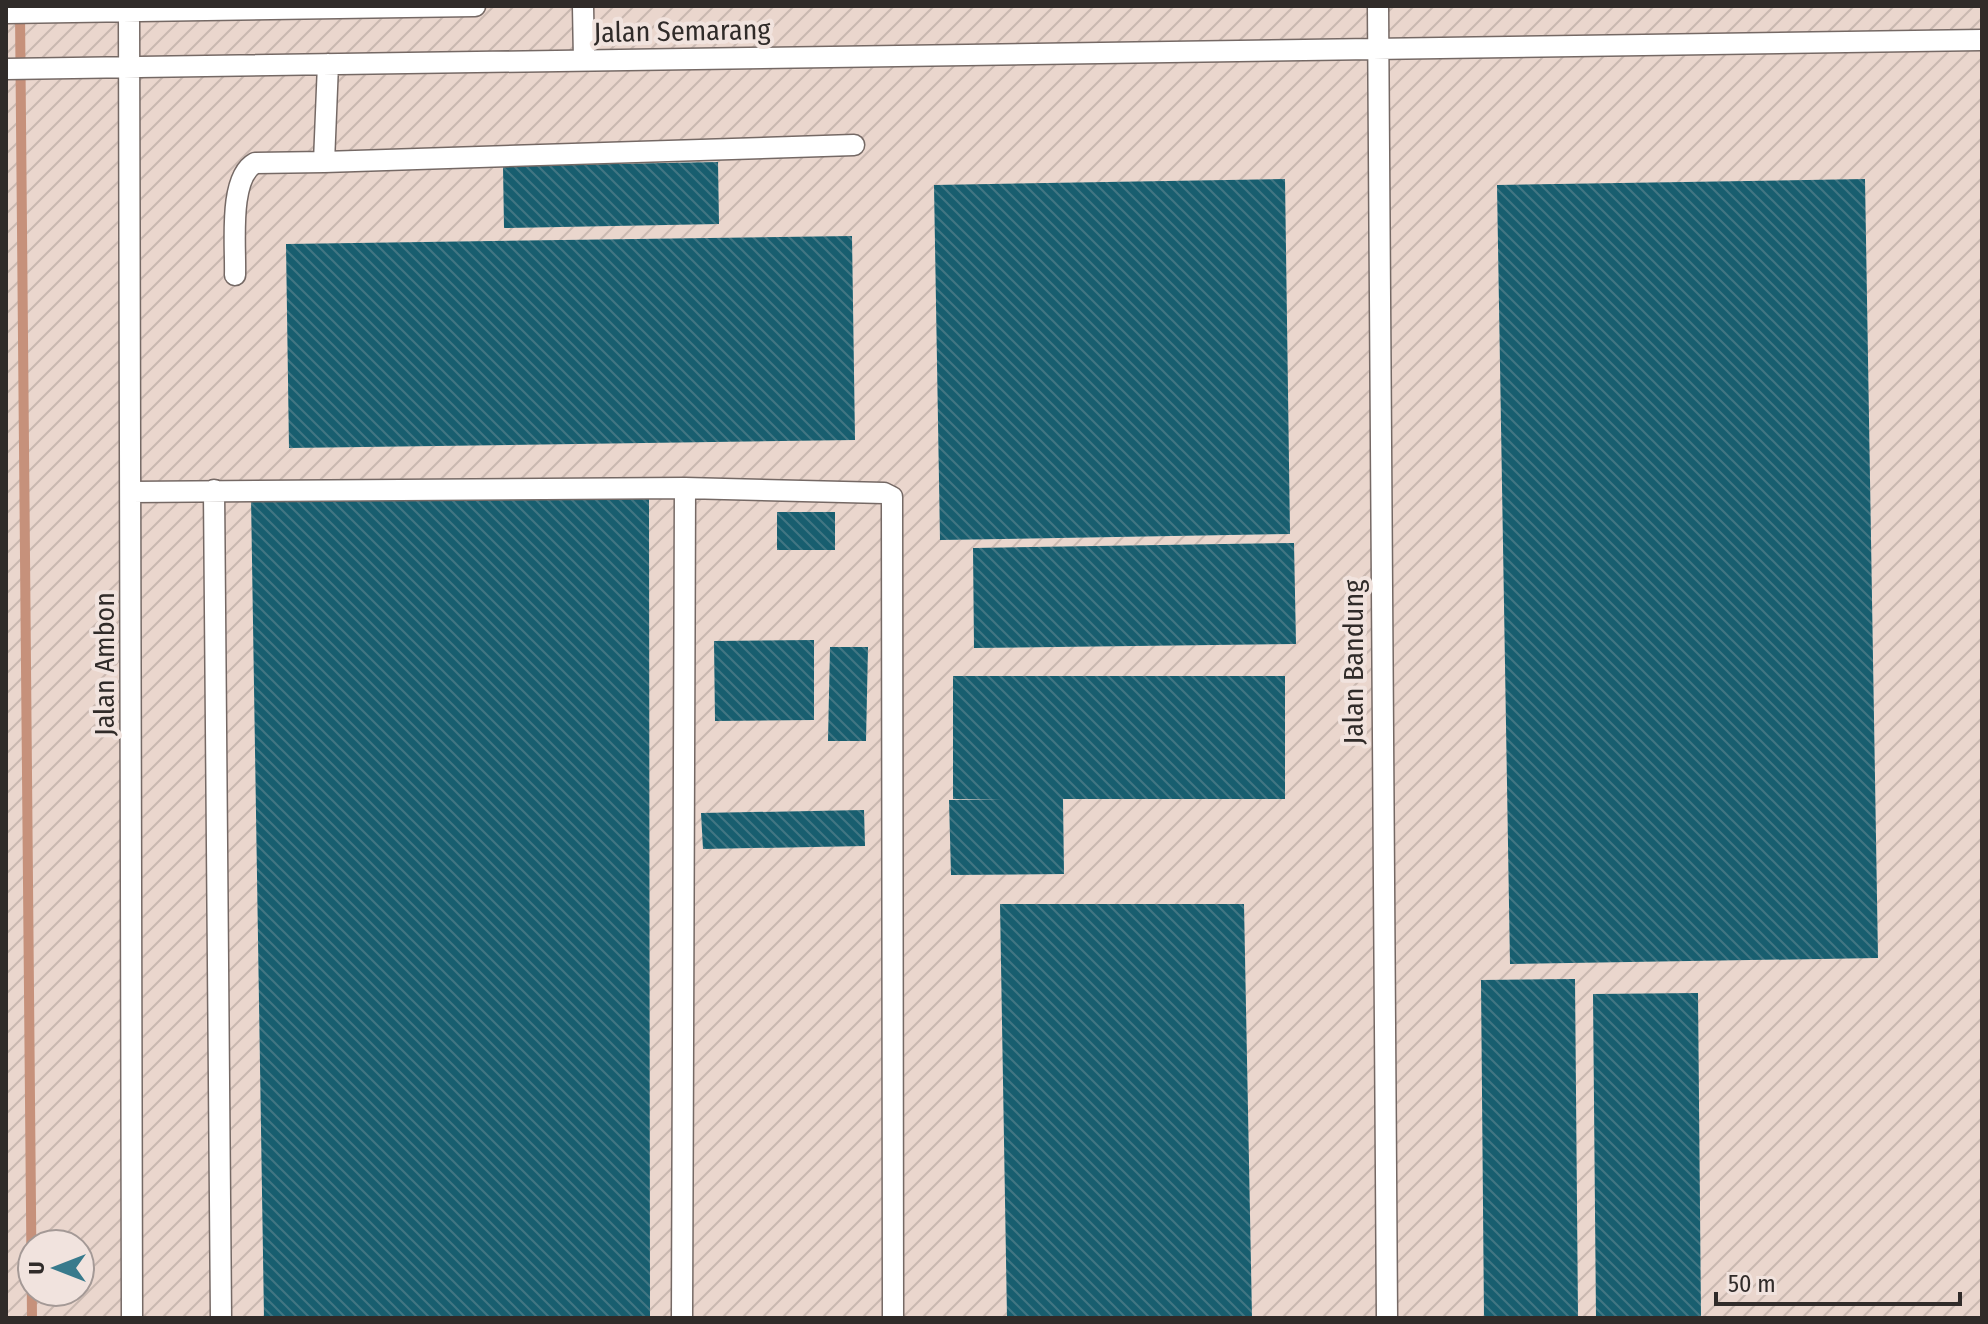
<svg xmlns="http://www.w3.org/2000/svg" width="1988" height="1324" font-family="'Fira Sans Condensed',sans-serif">
	<style>
		.industrial { fill: url(#industrial-furrows); fill-rule: evenodd }
		.lines { fill: none; stroke-linecap: round; stroke-linejoin: round }
		.stream { stroke: #c6917b; stroke-width: 10 }
		.building { fill: url(#building-back-hatch) }
		.service-casing { stroke: #756965; stroke-width: 23 }
		.service { stroke: #fff; stroke-width: 20 }
		.labels { text-anchor: middle; dominant-baseline: central; stroke-width: 8; stroke-linejoin: round; paint-order: stroke }
		.street-label { font-size: 28px; fill: #302b29; stroke: #f1e3de }
	</style>
	<defs>
		<pattern id="industrial-furrows" width="10" height="10" patternUnits="userSpaceOnUse" patternTransform="scale(2)"><rect width="10" height="10" fill="#ead6cd"/><path d="M-1 1l2-2M0 10L10 0M9 11l2-2" fill="none" stroke="#c9b8b0"/></pattern>
		<pattern id="building-back-hatch" width="6" height="6" patternUnits="userSpaceOnUse" patternTransform="scale(2)"><rect width="6" height="6" fill="#185e6f"/><path d="M-1 5l2 2M0 0l6 6M5-1l2 2" fill="none" stroke="#427683"/></pattern>
	</defs>
	<rect width="100%" height="100%" fill="#f1e3de"/>
	<path class="industrial" d="M6 6H1982V1318H6ZM32 1244H80V1292H32Z"/>
	<g class="lines">
		<path class="stream" d="M20 12 32 1318"/>
	</g>
	<path class="building" d="M718 162 719 224 504 228 503 166Z
		M1285 179 1290 534 940 540 934 185Z
		M1865 179 1878 958 1510 964 1497 185Z
		M852 236 855 440 289 448 286 244Z
		M649 496 650 1318H264L251 497Z
		M777 512H835V550H777Z
		M1294 543 1296 644 974 648 973 548Z
		M814 640V720L715 721 714 641Z
		M830 647H868L866 741H828Z
		M953 676H1285V799H1063L1064 874 951 875 949 800H1002L953 799Z
		M864 810 865 846 703 849 701 813Z
		M1000 904H1244L1252 1318H1007Z
		M1575 979 1578 1318H1484L1481 980Z
		M1698 993 1701 1318H1596L1593 994Z"/>
	<g class="lines">
		<defs>
			<path id="service" d="M583 6 584 60
				M1378 6 1387 1318
				M129 10 132 1318
				M6 13 475 6
				M6 69 1982 40
				M324 162 854 145
				M235 275C236 246 228 178 255 163L324 162 328 64
				M214 490 221 1318
				M132 492 685 488 884 493 892 497 893 1318
				M682 1318 685 488"/>
		</defs>
		<use href="#service" class="service-casing"/>
		<use href="#service" class="service"/>
	</g>
	<g class="labels">
		<g class="street-label">
			<text transform="translate(682 31) rotate(-1)">Jalan Semarang</text>
			<text transform="translate(1353 662) rotate(-90)">Jalan Bandung</text>
			<text transform="translate(104 664) rotate(-90)">Jalan Ambon</text>
		</g>
	</g>
	<rect width="1988" height="1324" fill="none" stroke="#302b29" stroke-width="16"/>
	<g transform="translate(56 1268) rotate(270)"><circle r="38" fill="#f1e3de" stroke="#a49996" stroke-width="2"/>
	<path d="M0-6L14 30L0 20L-14 30Z" fill="#387a8c"/>
	<text y="-12" font-size="22" font-weight="bold" text-anchor="middle" fill="#302b29">U</text>
	</g>
	<path d="M1716 1292v12h244v-12" fill="none" stroke="#302b29" stroke-width="4"/>
	<text x="1728" y="1292" font-size="24" fill="#302b29" stroke="#f1e3de" stroke-width="6" paint-order="stroke">50 m</text>
</svg>
